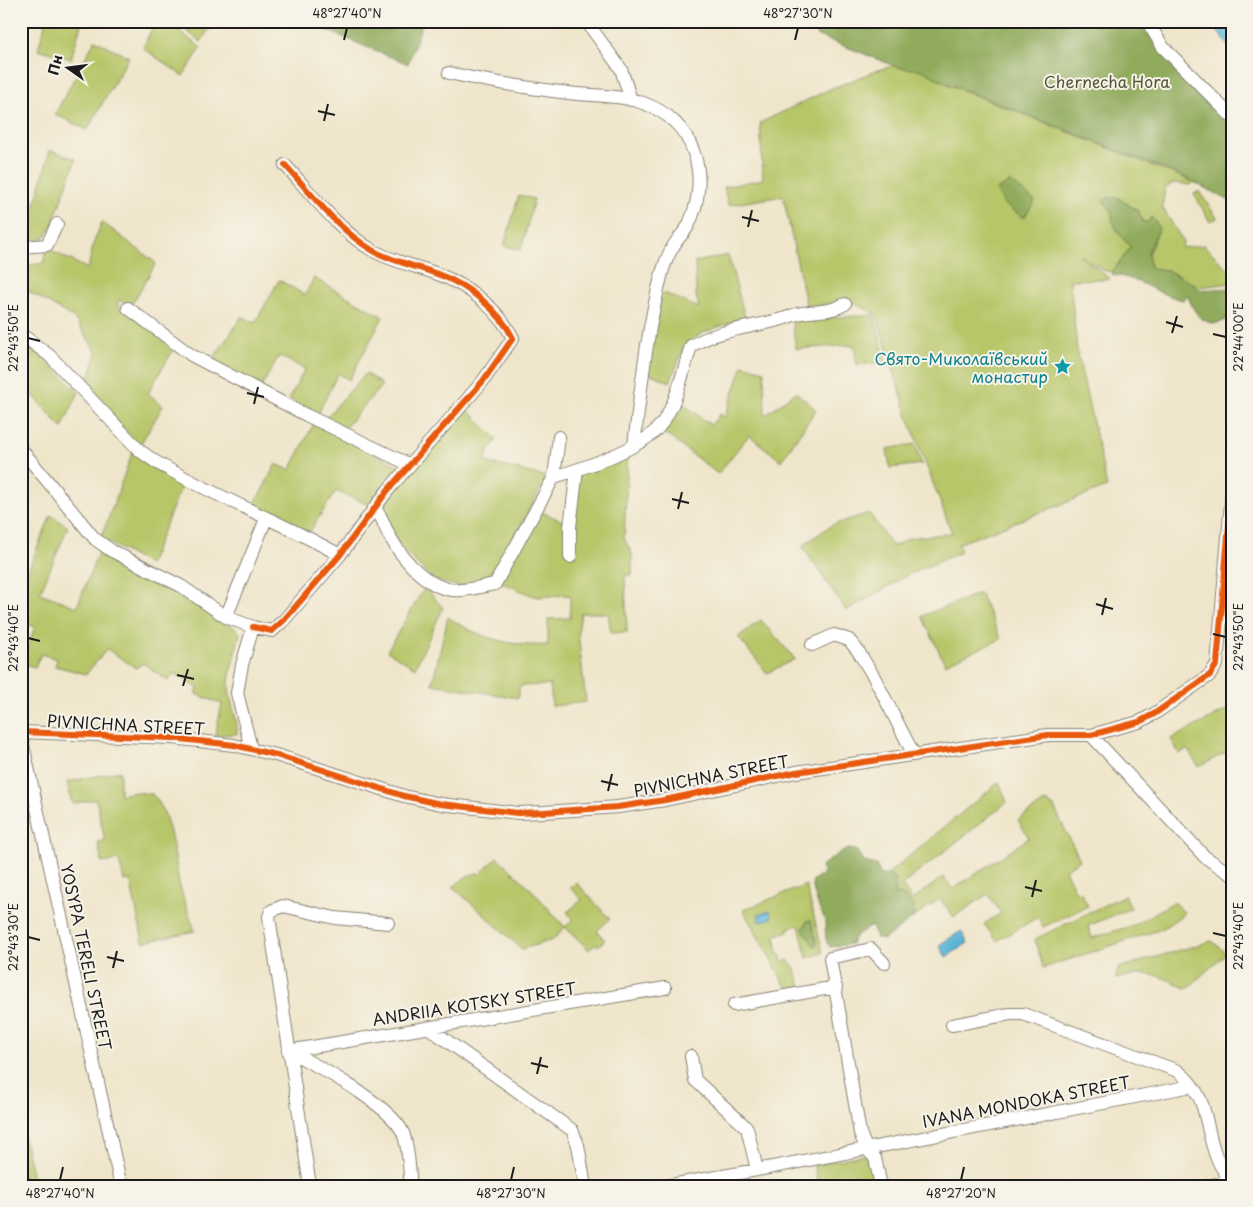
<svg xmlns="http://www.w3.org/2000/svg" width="1253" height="1207" font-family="'Playpen Sans',sans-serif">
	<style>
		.green { fill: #b7c669; stroke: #6a7142 }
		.forest { fill: #91ab5d; stroke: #56643c }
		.water { fill: #5ab4d8; stroke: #3b687a }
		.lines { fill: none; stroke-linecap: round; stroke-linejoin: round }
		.minor-casing { stroke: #868073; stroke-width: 14 }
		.minor { stroke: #fff; stroke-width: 12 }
		.cycleway-casing { stroke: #f7f3e8; stroke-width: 9 }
		.cycleway { stroke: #e8590c; stroke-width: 6 }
		.ticks { fill: none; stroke: #1c1c1c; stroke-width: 2 }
		.labels { text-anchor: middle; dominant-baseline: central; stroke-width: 4; stroke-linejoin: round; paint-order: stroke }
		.park-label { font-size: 16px; fill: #525837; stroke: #f7f3e8 }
		.culture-label { font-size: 16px; fill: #0d838f; stroke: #f7f3e8; text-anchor: end }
		.street-label { font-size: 16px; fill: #1c1c1c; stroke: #f7f3e8 }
		.neatline { fill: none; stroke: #1c1c1c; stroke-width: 2 }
		.ticks-label { font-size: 12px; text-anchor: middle; fill: #1c1c1c }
	</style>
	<rect width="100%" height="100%" fill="#f7f3e8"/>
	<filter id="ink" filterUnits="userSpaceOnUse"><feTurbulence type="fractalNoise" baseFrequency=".02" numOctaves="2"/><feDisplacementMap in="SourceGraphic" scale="10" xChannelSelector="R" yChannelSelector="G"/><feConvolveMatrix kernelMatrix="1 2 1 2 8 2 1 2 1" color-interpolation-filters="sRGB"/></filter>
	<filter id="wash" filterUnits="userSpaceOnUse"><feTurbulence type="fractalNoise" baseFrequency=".0096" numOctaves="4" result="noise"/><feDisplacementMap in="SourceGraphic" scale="20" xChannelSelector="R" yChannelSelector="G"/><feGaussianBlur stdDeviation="1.12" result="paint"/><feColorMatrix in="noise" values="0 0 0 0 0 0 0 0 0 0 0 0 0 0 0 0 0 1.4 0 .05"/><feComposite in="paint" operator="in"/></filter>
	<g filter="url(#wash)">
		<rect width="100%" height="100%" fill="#efe5ca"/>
		<path class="green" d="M46 21H82L71 59 38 49Z
			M155 21H166L201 48 183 76 143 48Z
			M174 21H214L201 42Z
			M95 40 129 57 87 130 55 114Z
			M900 64C917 65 940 66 947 84L1194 182 1191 185 1173 183 1165 189 1162 207 1183 241 1182 248 1204 245 1232 273V283L1199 287 1167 270 1150 268 1147 257 1159 229 1143 222 1138 211 1118 198 1103 201 1112 212 1125 241 1131 247 1112 272 1105 271 1079 255 1110 279 1070 280 1077 350 1107 487 958 544 961 552 908 575 846 611 802 546 832 525 869 513 893 547 909 538 952 533 909 420 876 314 848 300 807 308 783 196 728 205 724 187 763 179 760 123 830 89 878 70Z
			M50 150 76 159 51 229 44 238 33 241 30 239 33 212Z
			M1199 191 1217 218 1210 222 1194 194Z
			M519 195 534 199 521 250 504 246Z
			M102 222 156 263 131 306 120 300 117 305 175 347 148 393 163 406 140 445 85 389 97 353 74 318 21 287V267L43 263 47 248 88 269 94 242Z
			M728 255 745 317 705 332 686 343 670 382 646 372 662 294 664 293 699 308 696 295 695 262Z
			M314 278 383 317 349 380 338 373 318 414 289 399 305 369 279 356 260 389 211 362 242 316 255 323 279 280 305 295Z
			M874 315 886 362 857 365 854 345 796 349 792 320Z
			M21 337 79 392 62 428 21 382Z
			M743 365 764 371 765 415 796 392 816 410 781 461 749 435 718 474 663 432 681 402 711 425 720 414 725 417Z
			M366 373 382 385 343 430 324 420Z
			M465 407 497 439 488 452 486 462 547 477 492 580 460 587 434 580 399 546 381 506Z
			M314 423 401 467 369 505 336 491 309 533 252 509 276 464 290 470Z
			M915 444 922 464 890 468 887 449Z
			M133 451 154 469 183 483 149 565 101 538Z
			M626 453 628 456 624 538 632 554V575H625L627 632 611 633 608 613H581L578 633 586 702 552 706 550 685 520 686 518 698 432 684 448 617C478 638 512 647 548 645V619L570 618V595L536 597 500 582 539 511 567 523 579 473Z
			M51 515 68 527 40 593 77 607 100 548 149 573 210 616 234 627 240 633C237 649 230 667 229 684 228 701 239 718 237 734L215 735 222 704 196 694 198 688 174 673 168 681 143 663 136 668 107 649 86 674 55 666 57 659 41 654 35 667 21 663 35 627 21 622V587Z
			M425 587 443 608 415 668 387 651Z
			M980 593 1001 639 945 664 922 616Z
			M761 620 795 659 767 673 738 637Z
			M1232 707V749L1199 767 1187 749 1179 754 1171 739Z
			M120 771V795L134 792 152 794C170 809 175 860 179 883 183 899 190 916 195 931L143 942 130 880 124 881 119 860 102 863 98 842 105 841 96 799 72 804 67 782Z
			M999 782 1007 802 902 885 912 900 943 877 953 889 1029 838 1018 820 1043 803 1048 802 1054 807 1080 860 1065 870 1077 894 1081 892 1088 906 1043 927 1038 917 997 941 984 924 1001 913 988 894 954 917 940 899 913 918 914 906 895 895 889 875 890 872Z
			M497 857 531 889 565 927 573 919 567 912 582 900 570 888 576 882 610 919 597 931 605 940 598 946 595 944 589 950 565 927 553 940 522 949 453 887 467 876 477 873 480 874Z
			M806 885 823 953 807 958 799 925 788 928 789 932 775 935 778 954H780L782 962 788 960 795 968 801 987 790 989 786 987 743 910Z
			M1125 895 1131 908 1088 926 1092 938 1134 925 1174 902 1185 913 1162 929 1043 968 1035 939Z
			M1212 941 1226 953 1187 989C1159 974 1148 970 1116 979L1118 968Z
			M21 1125 35 1186H21Z
			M862 1155 870 1159 877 1186H818L814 1165Z"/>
		<path class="forest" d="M304 21H423L408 64Z
			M820 21H1142L1158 48 1232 123V202L1180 175 941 81 922 70 900 68 816 35Z
			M1011 182 1035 201 1024 218 1005 205 996 190Z
			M1110 197 1118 198 1138 211 1143 222H1148L1151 217 1156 222 1159 229 1148 251 1150 268 1167 270 1199 287 1198 290 1232 288V316C1228 318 1222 323 1217 323 1201 325 1191 308 1188 295L1183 300C1158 295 1138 277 1113 275L1112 272 1131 247C1122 238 1111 226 1112 212L1103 201Z
			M848 849 856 850 864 862 876 865 881 875H889L895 879V895L901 894 914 906 913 918 883 940 876 938 872 926 856 935 851 944 830 947C822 938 828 925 823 915 817 906 815 895 812 884L813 880 824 874 821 867C830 859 837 854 848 849Z
			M811 920 817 944 814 946 803 929 807 921Z"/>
		<path class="water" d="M1210 21H1232V51Z
			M770 911 772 918 760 922 758 915Z
			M961 931 968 943 946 957 939 945Z"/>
	</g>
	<g filter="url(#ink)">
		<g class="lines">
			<defs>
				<path id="minor" d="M586 21 621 69 631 100
					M1147 21 1163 47 1232 117
					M449 73C489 82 528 88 568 93 592 96 621 95 643 103 695 121 711 176 689 224 686 231 680 236 676 242 669 252 665 262 662 273 647 329 641 388 634 445
					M21 226V253
					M22 247 47 245 57 224
					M128 308 191 355 306 415 410 465
					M21 334 50 356 140 451 156 462C215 497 280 521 340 555
					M21 449 95 539 112 551 181 586 226 617 253 627 242 665 237 693 251 748
					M554 477C581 469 640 449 658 428 676 409 683 370 691 346 720 329 751 328 782 319 787 318 792 315 797 314 813 310 830 313 845 304
					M374 508C383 516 384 527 390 537 404 561 431 593 461 590 473 589 484 586 495 584L554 477 559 437
					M570 557V527L577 470
					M226 617 266 519
					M253 627 272 631 284 620 340 555 388 490 483 381 513 338C499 310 469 286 440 275 418 266 392 262 372 250 338 230 311 193 285 165
					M812 645 834 635 849 640 858 651 874 677 914 755
					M21 732 172 738 234 745 276 755 404 796 441 804 518 813 544 812 618 807 665 800 796 772 1048 735H1091L1139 722 1154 714 1210 675 1217 664 1232 491
					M1091 735 1205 857 1232 875
					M21 736 121 1186
					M734 1005 836 987
					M952 1025 1010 1014H1023L1178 1071C1210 1097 1203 1122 1216 1156 1220 1166 1226 1174 1232 1183
					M429 1028 572 1130 578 1145 585 1186
					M288 1051 665 988
					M288 1051C315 1064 392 1106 403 1133 409 1148 409 1169 411 1186
					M691 1056 695 1080 747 1128 757 1170
					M310 1186 269 917 271 911 283 906 335 918 388 923
					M665 1186 757 1170 1192 1086
					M881 1186 875 1158 866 1148 860 1133 830 958 871 949 884 963
					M1207 1186 1230 1181"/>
			</defs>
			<use href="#minor" class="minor-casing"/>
			<use href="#minor" class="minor"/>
			<defs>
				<path id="cycleway" d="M253 627 272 631 284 620 340 555 388 490 483 381 513 338C499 310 469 286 440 275 418 266 392 262 372 250 338 230 311 193 285 165
					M21 732 172 738 234 745 276 755 404 796 441 804 518 813 544 812 618 807 665 800 796 772 1048 735H1091L1139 722 1154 714 1210 675 1217 664 1232 491"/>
			</defs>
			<use href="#cycleway" class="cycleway-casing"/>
			<use href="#cycleway" class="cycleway"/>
		</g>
	</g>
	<path class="ticks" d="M344 40 347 28M795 40 798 28M318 111 335 115M324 121 328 104M742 217 759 221M748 227 752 210M1166 322 1183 327M1172 333 1177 316M1213 334 1226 337M28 338 40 341M247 393 264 397M254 404 258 387M672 499 689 503M678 509 682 492M1096 604 1113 609M1102 615 1106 598M1213 634 1226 637M28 638 40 641M177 675 194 679M183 686 188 669M601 781 618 785M608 791 612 774M1025 887 1042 891M1032 897 1036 880M1213 933 1226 936M28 937 40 940M107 957 124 961M113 968 117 951M531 1063 548 1067M537 1074 541 1057M60 1180 63 1167M511 1180 514 1167M961 1180 964 1167"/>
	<defs>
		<symbol id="sight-bare" viewBox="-9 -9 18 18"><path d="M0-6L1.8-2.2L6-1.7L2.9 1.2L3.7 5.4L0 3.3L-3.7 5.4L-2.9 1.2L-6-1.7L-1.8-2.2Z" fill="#0f9aa8" stroke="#f7f3e8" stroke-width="2.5" paint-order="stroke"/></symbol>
	</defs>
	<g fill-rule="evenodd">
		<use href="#sight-bare" x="1050" y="354" width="25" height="25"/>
	</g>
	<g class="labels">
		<g class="park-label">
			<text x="1107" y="81">Chernecha Hora</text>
		</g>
		<g class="culture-label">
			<text x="1048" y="358">Свято-Миколаївський<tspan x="1048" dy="18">монастир</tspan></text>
		</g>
		<g class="street-label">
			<text transform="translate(126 724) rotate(3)">PIVNICHNA STREET</text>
			<text transform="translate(711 775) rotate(-11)">PIVNICHNA STREET</text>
			<text transform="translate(87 957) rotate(78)">YOSYPA TERELI STREET</text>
			<text transform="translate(474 1003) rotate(-9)">ANDRIIA KOTSKY STREET</text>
			<text transform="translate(1026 1101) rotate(-11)">IVANA MONDOKA STREET</text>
		</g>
	</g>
	<rect width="1253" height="1207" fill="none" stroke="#f7f3e8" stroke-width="55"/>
	<g transform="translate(68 68) rotate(284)" stroke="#f7f3e8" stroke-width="4" paint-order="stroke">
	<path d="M0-4L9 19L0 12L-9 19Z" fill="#1c1c1c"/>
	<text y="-8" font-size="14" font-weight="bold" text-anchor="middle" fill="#1c1c1c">Пн</text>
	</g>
	<rect x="28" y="28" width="1198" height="1152" class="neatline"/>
	<g class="ticks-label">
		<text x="347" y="18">48°27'40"N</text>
		<text x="798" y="18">48°27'30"N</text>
		<text transform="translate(1239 337) rotate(-90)" y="4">22°44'00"E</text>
		<text transform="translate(14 338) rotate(-90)" y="4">22°43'50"E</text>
		<text transform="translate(1239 637) rotate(-90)" y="4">22°43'50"E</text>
		<text transform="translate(14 638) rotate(-90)" y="4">22°43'40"E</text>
		<text transform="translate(1239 936) rotate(-90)" y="4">22°43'40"E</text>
		<text transform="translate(14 937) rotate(-90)" y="4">22°43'30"E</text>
		<text x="60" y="1198">48°27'40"N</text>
		<text x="511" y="1198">48°27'30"N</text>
		<text x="961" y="1198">48°27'20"N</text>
	</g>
</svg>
